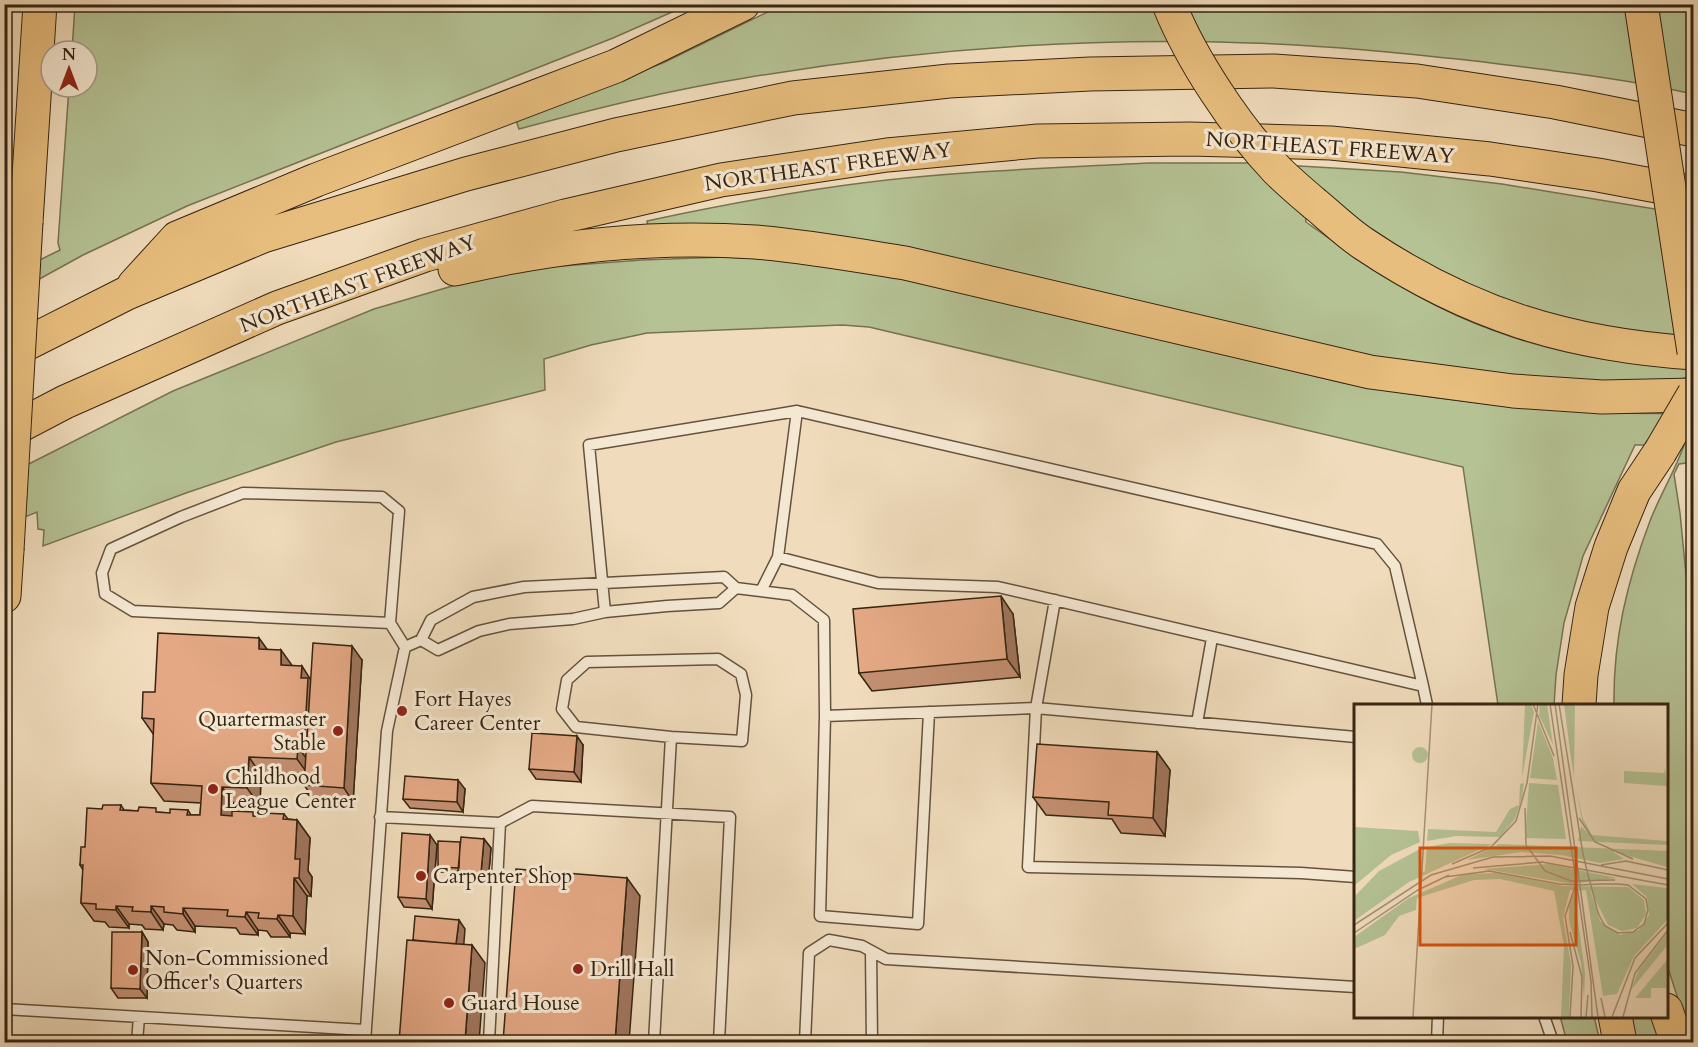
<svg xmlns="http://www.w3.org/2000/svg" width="1698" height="1047" font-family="Cardo,serif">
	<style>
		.green { fill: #b5c294; stroke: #767352; stroke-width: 1.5 }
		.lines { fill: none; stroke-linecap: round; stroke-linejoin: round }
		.service-casing { stroke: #64523c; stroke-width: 13 }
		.primary-casing { stroke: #362411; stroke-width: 35 }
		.motorway-casing { stroke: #362411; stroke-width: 35 }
		.service { stroke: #f5e8d3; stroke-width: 10 }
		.primary { stroke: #e8be7e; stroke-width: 33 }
		.motorway { stroke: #e8be7e; stroke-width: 33 }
		.primary-bridge-casing { stroke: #362411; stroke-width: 35; stroke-linecap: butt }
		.motorway-bridge-casing { stroke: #362411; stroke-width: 35; stroke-linecap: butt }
		.primary-bridge { stroke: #e8be7e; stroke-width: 33 }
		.motorway-bridge { stroke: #e8be7e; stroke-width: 33 }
		.wall { fill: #c49072; stroke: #362411; stroke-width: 1.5 }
		.shaded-wall { fill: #a0765d; stroke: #362411; stroke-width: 1.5 }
		.building { fill: #e4a885; stroke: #362411; stroke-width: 1.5 }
		.poi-dot { fill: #8f2418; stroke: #f5e8d3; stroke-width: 2 }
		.labels { text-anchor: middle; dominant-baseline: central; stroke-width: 6; stroke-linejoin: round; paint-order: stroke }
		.street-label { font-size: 21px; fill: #362411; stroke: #f5e8d3 }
		.poi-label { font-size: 21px; fill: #362411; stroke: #f5e8d3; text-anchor: start }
		.inset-road { fill: none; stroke: #a69278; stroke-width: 1.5 }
		.view { fill: #d6540c; fill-opacity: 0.15; stroke: #d6540c; stroke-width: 3 }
		.inset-edge { fill: none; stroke: #362411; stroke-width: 3 }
	</style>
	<rect width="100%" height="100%" fill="#f0dcbc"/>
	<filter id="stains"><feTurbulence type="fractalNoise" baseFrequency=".00333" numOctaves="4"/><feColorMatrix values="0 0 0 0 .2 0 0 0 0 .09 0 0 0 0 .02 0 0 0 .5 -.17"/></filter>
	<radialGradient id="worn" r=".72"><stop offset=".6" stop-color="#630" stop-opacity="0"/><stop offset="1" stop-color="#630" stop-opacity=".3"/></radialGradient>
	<path class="green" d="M75 5H688L613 38 187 206 83 255 5 298V277L60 250 58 243 69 87H87V51H72Z
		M782 5H1693V94C1622 78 1548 70 1475 61 1401 53 1325 45 1250 43 1082 37 911 50 745 78 669 90 594 109 519 129L516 120 665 62Z
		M1149 163H1248L1401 172 1502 184 1661 210 1693 217V340H1673L1527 312 1438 274 1363 223 1317 185 1304 203 1306 222C1354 256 1404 292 1458 316 1532 349 1612 365 1693 367V376L1660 384 1503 379 649 230 647 221C718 206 790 192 862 183 957 171 1053 168 1149 163Z
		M724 257 773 259 825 265 907 280 1344 383C1460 404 1576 416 1693 413V462L1679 464 1674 474 1680 513 1694 656 1693 1042H1692L1667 965 1666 705H1614C1613 640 1627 582 1650 521 1660 495 1675 471 1684 445H1635L1583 556 1564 623 1556 675 1554 705H1498L1463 467 869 327 842 325 647 333 591 345 544 359 545 390 336 442 186 493 43 546 44 530 38 529 37 512 5 525V476L173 391 374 309 483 277 548 267 642 260Z
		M1560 1016H1594L1600 1042H1567Z
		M1630 1016H1655L1664 1042H1636Z"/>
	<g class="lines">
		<defs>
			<path id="service" d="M778 557 878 583 998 587 1423 686 1427 705
				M761 591 778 557 797 411
				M605 612 589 445 797 411 1377 544 1395 566 1423 686
				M421 640 438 650 479 631 509 624 573 619 605 612 667 606 719 603 736 588
				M405 647 421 640 431 620 473 597 524 587 724 577 736 588 792 595 824 620 825 716 820 916 918 924 929 712
				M718 659 741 674 746 695 742 741 671 737 576 727 562 709 567 680 587 662Z
				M825 716 1036 708 1055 600
				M1197 723 1212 638
				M1356 737 1036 708 1028 867 1301 873 1356 877
				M380 817 500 823
				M871 951 872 1042
				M4 1009 365 1030
				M1544 1016 1553 1042
				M137 1042 139 1017
				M365 1042 387 731 405 647 390 623 133 611 105 594 102 573 111 549 181 517 243 493 382 497 399 511 390 623
				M489 1042 500 823 532 806 730 817 719 1042
				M654 1042 671 737
				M805 1042 809 953 829 940 862 946 886 959 1356 987
				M1437 1042 1438 1016"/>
			<path id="primary" d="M26 222 40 4
				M4 596 7 550"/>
			<path id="motorway" d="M1315 204C1331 217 1347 233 1364 244 1468 314 1569 345 1694 353
				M455 269C552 246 654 235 755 242 805 246 855 255 905 263L1370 372 1513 391 1602 397 1694 395
				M134 285 177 238 316 180 616 66 743 4
				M4 355 127 293 263 236 466 174 616 135 793 98 949 81 1090 74 1274 71 1417 81 1555 102 1694 130
				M4 434 65 402 277 308 425 255 565 216 721 180 887 155 1038 141 1190 139 1331 143 1490 159 1598 175 1694 193
				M1579 705 1581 675 1592 607 1611 547 1634 491 1660 452
				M1666 1010 1677 1042
				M1615 1016 1620 1042"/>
		</defs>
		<use href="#service" class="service-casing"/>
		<use href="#primary" class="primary-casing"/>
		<use href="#motorway" class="motorway-casing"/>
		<use href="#service" class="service"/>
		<use href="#primary" class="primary"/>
		<use href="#motorway" class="motorway"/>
		<defs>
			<path id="primary-bridge" d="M7 550 26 222"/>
			<path id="motorway-bridge" d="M1169 4C1191 59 1236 127 1277 170 1289 182 1302 193 1315 204
				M1641 4 1694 352
				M1660 452 1694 394"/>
		</defs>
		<use href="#primary-bridge" class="primary-bridge-casing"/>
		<use href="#motorway-bridge" class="motorway-bridge-casing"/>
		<use href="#primary-bridge" class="primary-bridge"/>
		<use href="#motorway-bridge" class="motorway-bridge"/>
	</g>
	<path class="wall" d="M1013 614 1020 677 872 691 859 673Z
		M267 650 292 666 311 680 362 660 353 802 314 799 304 785 305 777 261 775 260 806 235 805 234 811 257 817H263L284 814 288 819 297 820 310 838 308 871 312 877 311 896H307L305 934 290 933V937H271L267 931 258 930V935L240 934 236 928 195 926V932L177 930 173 925 164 924 163 930 145 929 142 925 129 924V928L109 927 105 922 94 921 81 903 83 870 80 865 85 847 102 809 121 805 124 810 170 813 188 810 191 815H200L201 803 164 801 151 783 154 735 142 718 155 692Z
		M583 745 581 782 536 779 529 769Z
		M1157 752 1170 770 1165 836 1121 833 1112 819 1046 815 1033 797Z
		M465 789 463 812 410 808 403 799Z
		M484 839 491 848 488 882 465 880 459 872H441L438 867 460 842Z
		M437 845 432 909 404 907 398 897Z
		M142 932 148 942 147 998H118L111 988Z"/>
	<path class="shaded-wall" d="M1001 596 1013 614 1020 677 1007 659Z
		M259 638 272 656 259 649Z
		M352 646 362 660 353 802 344 788Z
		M281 650 294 668 281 665Z
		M302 666 314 685 316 765 304 747 301 678Z
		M577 736 583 745 581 782 574 772Z
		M298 747 311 765 310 777 297 759Z
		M1157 752 1170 770 1165 836 1153 818Z
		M249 757 261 775 260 806 247 788Z
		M458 780 465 789 463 812 457 802Z
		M222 787 235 805 233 833 221 815Z
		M297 820 310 838 308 871 312 877 311 896 299 878 295 859Z
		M430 835 437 845 432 909 426 899Z
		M484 839 491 848 488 882 481 873Z
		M294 878 307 896 305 934 293 916Z
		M627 878 640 896 629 1042H615Z
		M116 906 129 924V928L116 910Z
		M151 906 164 924 163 930 151 912Z
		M183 908 195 926V932L183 914Z
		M246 912 258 930V935L245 917Z
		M278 915 290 933V937L277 919Z
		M459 920 465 929 463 954 456 944Z
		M142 932 148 942 147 998 140 989Z
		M472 945 485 963 479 1042H465Z"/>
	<path class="building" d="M1001 596 1007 659 859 673 853 609Z
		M158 633 259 638V649L281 650V665L302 666 301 678H308L304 747H298L297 759 249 757 247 788 222 787 221 815 232 816V811L253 812V816L263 817V813L284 814 283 819 297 820 295 859H300L299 878H294L293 916 278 915 277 919 258 918 259 913 246 912 245 917 227 916 228 910 183 908V914L164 912V907L151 906V912L132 911 133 907 116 906V910L96 909V904L81 903 83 865H80L81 847H85L87 808 102 809 103 805H121L120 810 138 811 139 807 156 808V812L170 813V809L188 810 187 815H200L202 786 151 783 154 719 142 718 143 692H155Z
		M313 643 352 646 344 788 304 785Z
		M532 733 577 736 574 772 529 769Z
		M1037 744 1157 752 1153 818 1108 815 1109 802 1033 797Z
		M405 776 458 780 457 802 403 799Z
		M402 833 430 835 426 899 398 897Z
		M461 837 484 839 481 873 458 871Z
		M438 841 460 842 459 868 438 867Z
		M516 869 627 878 615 1042H503Z
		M415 916 459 920 456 944 413 940Z
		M112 932H142L140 989 111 988Z
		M407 940 472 945 465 1042H399Z"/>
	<g class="poi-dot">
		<circle cx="402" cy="711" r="6"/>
		<circle cx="338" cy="731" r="6"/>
		<circle cx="213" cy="789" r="6"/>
		<circle cx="421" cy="876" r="6"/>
		<circle cx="578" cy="969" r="6"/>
		<circle cx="133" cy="970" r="6"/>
		<circle cx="449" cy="1003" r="6"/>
	</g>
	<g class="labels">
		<g class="street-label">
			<text transform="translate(1330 148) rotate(4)">NORTHEAST FREEWAY</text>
			<text transform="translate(828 167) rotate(-8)">NORTHEAST FREEWAY</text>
			<text transform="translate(358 284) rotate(-20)">NORTHEAST FREEWAY</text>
		</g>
		<g class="poi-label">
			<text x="414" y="699">Fort Hayes<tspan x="414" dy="24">Career Center</tspan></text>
			<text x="326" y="719" text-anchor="end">Quartermaster<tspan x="326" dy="24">Stable</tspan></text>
			<text x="225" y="777">Childhood<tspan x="225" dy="24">League Center</tspan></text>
			<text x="433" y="876">Carpenter Shop</text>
			<text x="145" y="958">Non-Commissioned<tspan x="145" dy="24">Officer's Quarters</tspan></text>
			<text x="590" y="969">Drill Hall</text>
			<text x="461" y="1003">Guard House</text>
		</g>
	</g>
	<g transform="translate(1354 704)">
		<rect width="314" height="314" fill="#f0dcbc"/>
		<path d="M171 0H177L180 8 168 74ZM186 0H193L199 41 185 11ZM210 0H221L220 73 216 47ZM184 17 199 54 203 76 176 74ZM58 51a8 8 0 1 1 16 0a8 8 0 1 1-16 0ZM311 64 313 82 270 79V67L310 69ZM170 79 168 93 161 115 146 133 102 132 73 137 74 125 142 128 156 105 165 101 166 80ZM175 79 204 81 212 135 171 134ZM222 85 229 115 238 131 313 137V141L224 137 227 122 236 131 228 116ZM0 123 64 127 66 138 37 151 0 182ZM95 139 138 140 55 178 0 217V193L25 167 66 145 65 170 71 167 73 143ZM145 140 314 147 313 163 258 147 270 155 246 159 207 151 167 148 113 156ZM195 160 262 174 219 180 130 165ZM142 169 210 182 274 183 290 196 292 210 283 224 268 227 254 221 236 185 246 217 266 231 285 226 295 211 293 193 278 180 313 184V216L280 252 263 290 249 292 232 186 220 187 231 269 230 293 227 258 215 217V199L221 186H216L209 214 217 260 215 313H207L210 242 200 187 146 175 120 176 63 194 62 206 45 212 31 231 0 245V233L55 194 110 170ZM313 229 312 243 277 286 284 267ZM313 256 312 284H297V294H281Z" fill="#b5c294"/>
		<path class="inset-road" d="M179 0 200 52M196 0 237 277 238 313M201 0 244 313M171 104 172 141 191 167 217 177 261 176M225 114 241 138 279 155M98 160 137 143 162 117 173 79 184 0M247 161 272 157 314 166M119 164 188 158 314 181M91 173 135 167 205 180 225 181 246 180H264L274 181 292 195 294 206 290 220 279 228 264 229 251 222 245 211 243 205 238 185 234 171 229 150 205 0M0 221 77 171 139 153 196 152 314 175M216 228 228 273 227 313M0 229 64 186 95 171M247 294 251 313M59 313 78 0M216 313 219 262 211 212 222 180M232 313 234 291M258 313 281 254 314 219M269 313 281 269 314 226"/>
		<path class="view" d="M66 144H222V241H66Z"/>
		<rect width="314" height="314" class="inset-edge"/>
	</g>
	<rect width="1698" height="1047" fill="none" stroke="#f0dcbc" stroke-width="24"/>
	<rect x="6" y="6" width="1686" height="1035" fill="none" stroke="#362411" stroke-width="3"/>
	<rect x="12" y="12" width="1674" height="1023" fill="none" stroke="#362411" stroke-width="1.5"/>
	<g transform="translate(69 69)"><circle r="28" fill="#f5e8d3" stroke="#a99a85" stroke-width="1.5"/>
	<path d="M0-4.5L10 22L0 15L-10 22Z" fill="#8f2418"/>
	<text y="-9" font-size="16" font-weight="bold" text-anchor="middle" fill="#362411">N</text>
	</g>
	<rect width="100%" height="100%" filter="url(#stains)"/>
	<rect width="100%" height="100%" fill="url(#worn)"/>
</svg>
